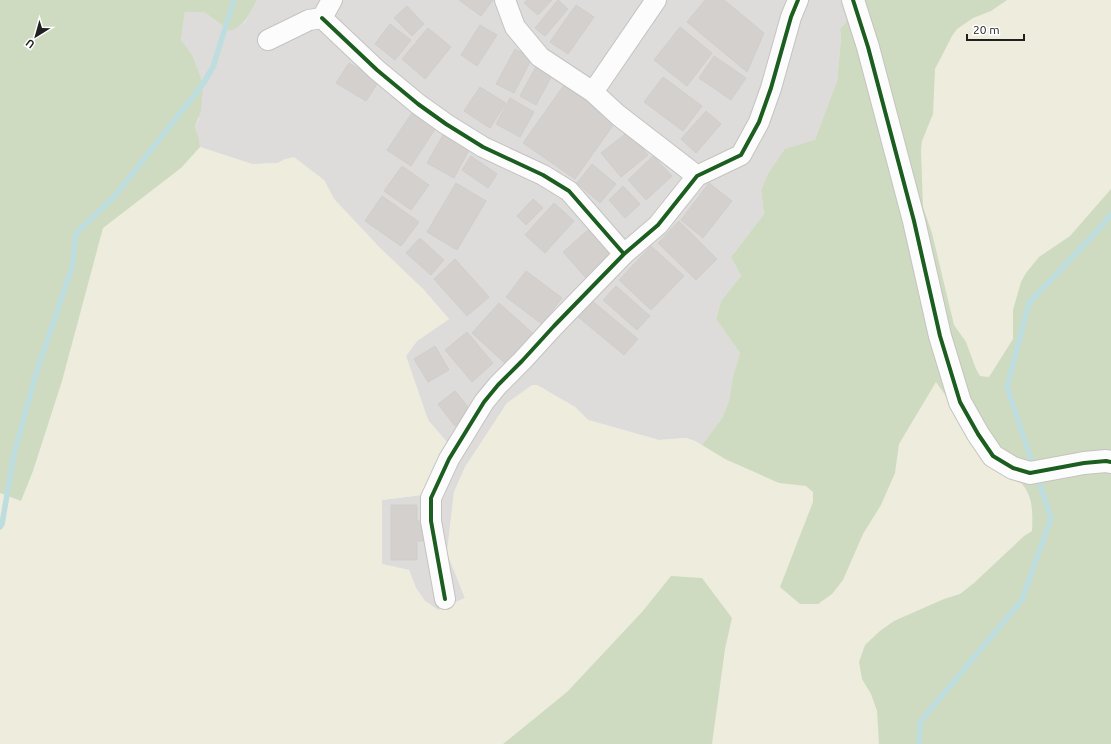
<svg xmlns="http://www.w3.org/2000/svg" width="1111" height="744" font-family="Ubuntu,sans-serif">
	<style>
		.residential { fill: #dddcda }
		.farmland { fill: #edecdd }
		.forest { fill: #cedbc0 }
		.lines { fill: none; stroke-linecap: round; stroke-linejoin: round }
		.stream { stroke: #bedddf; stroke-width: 5.5 }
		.building { fill: #d3d0ce; stroke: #d1cdca }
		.minor-casing { stroke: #c4c3c1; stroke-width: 22 }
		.tertiary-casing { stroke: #c4c3c1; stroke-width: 24 }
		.minor { stroke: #fcfcfc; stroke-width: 20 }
		.tertiary { stroke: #fcfcfc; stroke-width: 22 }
		.cycleway-casing { stroke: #fff; stroke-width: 6 }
		.cycleway { stroke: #1b5e20; stroke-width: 4 }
	</style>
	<rect width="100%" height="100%" fill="#eeece9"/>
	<path class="residential" d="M257 0H864L840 29 841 38 837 81 815 141 761 191 764 214 731 257 741 276 721 301 716 319 740 353 733 376 729 401 722 418 702 445 695 441 686 438 659 440 588 420 575 407 537 385 507 403 465 467 454 492 447 553 465 598 438 610 425 601 416 588 409 570 382 564V500L421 495 434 469 449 448 446 441 428 420 406 356 417 341 449 319 423 289 380 248 334 199 324 180 285 159 278 163 252 164 200 147 199 138 195 127 199 119 181 40 185 12H204L230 31 245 22Z"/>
	<path class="farmland" d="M1007 0H1111V189L1070 236 1039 257 1013 310V339L989 377H981L976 369 966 342 954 325 932 233 923 207 921 150 922 141 933 114 935 69 952 36 957 29 973 18 991 11Z
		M200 147 252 164 278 163 285 159 294 157 324 180 334 199 380 248 423 289 449 319 417 341 406 356 428 420 446 441 449 448 434 469 421 495 382 500V564L409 570 416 588 425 601 438 610 465 598 447 553 454 492 465 468 507 403 532 385H537L575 407 588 420 659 440 686 438 695 441 725 459 779 483 806 486 813 492V502L781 587 863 534 881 505 895 473 899 444 936 382 958 413 1017 479 1024 485 1033 512 1032 531 1024 536 974 583 960 594 944 599 862 679 871 694 877 711 879 744H712L725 649 732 618 671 576 642 612 567 692 503 744H0V493L21 501 33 471 62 381 103 228 181 168Z"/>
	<path class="forest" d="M0 0H257C249 14 246 25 230 31L204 12H185L181 40 192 55 203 84 201 111 195 127 199 138 200 147 181 168 103 228 62 381 33 471 21 501 0 493Z
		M864 0H1007L991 11 973 18 957 29 952 36 935 69 933 114 922 141 921 150 923 207 932 233 954 325 966 342 976 369 980 376 989 377 1013 339V310L1021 282 1026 273 1039 257 1070 236 1111 189V744H879L877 711 871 694 862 679 859 662 865 645 880 631 894 621 944 599 960 594 974 583 1024 536 1032 531C1033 511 1033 492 1017 479L958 413 936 382 899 444 895 473 881 505 863 534 843 580 832 594 818 604H800L780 587 813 502V492L806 486 779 483 725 459 702 445 722 418 729 401 733 376 740 353 716 319 721 301 741 276 731 257 764 214 761 191 768 174 785 149 815 140 837 81 841 38 840 29Z
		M671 576 702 578 732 618 725 649 712 744H503L567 692 642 612Z"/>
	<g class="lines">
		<path class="stream" d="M1034 468 1007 387 1029 303 1101 227 1111 214
			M0 527 2 524 14 454 37 370 72 268 76 233 114 197 203 84 213 67 234 0
			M919 744 920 722 1022 600 1051 518 1037 476"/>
	</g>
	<path class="building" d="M459 0H493L481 16Z
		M527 0H552L538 15 524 3Z
		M558 0 568 9 545 36 535 28Z
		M705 0H724L764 33 747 72 687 22Z
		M576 5 594 17 568 54 550 42Z
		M407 6 424 24 412 36 394 18Z
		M390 24 411 40 395 60 375 44Z
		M480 25 497 35 477 66 461 55Z
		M680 27 712 53 687 86 654 60Z
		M428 28 451 47 425 79 402 59Z
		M515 49 532 58 514 93 496 84Z
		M714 56 746 78 731 100 699 78Z
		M349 63 379 81 366 101 336 83Z
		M538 63 554 72 536 105 520 96Z
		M663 77 702 106 683 131 644 102Z
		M564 85 616 121 575 179 523 143Z
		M480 87 506 103 490 128 464 111Z
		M510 98 534 112 520 137 496 124Z
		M706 111 721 124 696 153 681 139Z
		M412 113 435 129 411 166 387 150Z
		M629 131 648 155 621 177 601 153Z
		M443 135 469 150 454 178 427 163Z
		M471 156 497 174 488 188 462 170Z
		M653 156 672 176 646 200 628 180Z
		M592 164 616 184 600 203 577 183Z
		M402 166 429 185 411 210 384 191Z
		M456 183 486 201 457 250 427 232Z
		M709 183 732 201 703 238 681 220Z
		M623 186 640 204 625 218 609 200Z
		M382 196 419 222 401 246 365 221Z
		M533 199 543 208 526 225 517 216Z
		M554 203 574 221 545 253 525 235Z
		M679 221 717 259 696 280 658 243Z
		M589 229 612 255 586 278 563 252Z
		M420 238 444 260 431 275 406 253Z
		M651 246 684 276 651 310 619 280Z
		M455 259 489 297 467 316 434 279Z
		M526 271 562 298 542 324 506 297Z
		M616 286 650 316 637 330 603 300Z
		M591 300 638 339 624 355 577 316Z
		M499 303 537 337 509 367 472 333Z
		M467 332 493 363 472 382 445 350Z
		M435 346 449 370 428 382 414 359Z
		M455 391 473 413 455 426 438 404Z
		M391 505H417V521H428V541H417V560H391Z"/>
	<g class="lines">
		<defs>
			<path id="minor" d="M505 0 515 27 540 57 593 92 618 115 697 176
				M322 18 377 70 418 104 446 124 483 147 543 175 569 191 624 254
				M268 40 309 20 322 18 332 0
				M593 92 656 0
				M445 599 431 521V498L449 459 484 402 498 385 522 361 554 326 624 254 658 225 697 176 741 155 759 122 771 88 791 17 798 0"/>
			<path id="tertiary" d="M853 0 868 47 914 221 940 336 960 402 978 434 993 456 1013 468 1030 473 1084 463 1106 461 1111 462"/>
		</defs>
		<use href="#minor" class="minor-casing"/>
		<use href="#tertiary" class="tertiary-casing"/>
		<use href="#minor" class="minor"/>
		<use href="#tertiary" class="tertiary"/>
		<defs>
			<path id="cycleway" d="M853 0 868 47 914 221 940 336 960 402 978 434 993 456 1013 468 1030 473 1084 463 1106 461 1111 462
				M322 18 377 70 418 104 446 124 483 147 543 175 569 191 624 254
				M445 599 431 521V498L449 459 484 402 498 385 522 361 554 326 624 254 658 225 697 176 741 155 759 122 771 88 791 17 798 0"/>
		</defs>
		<use href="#cycleway" class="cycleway-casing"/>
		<use href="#cycleway" class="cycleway"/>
	</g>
	<g transform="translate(36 36) rotate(217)" stroke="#ffffff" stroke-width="3" paint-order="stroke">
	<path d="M0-3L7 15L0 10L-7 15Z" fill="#202020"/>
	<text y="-6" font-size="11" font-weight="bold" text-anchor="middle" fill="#202020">U</text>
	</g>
	<path d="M967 34v6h57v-6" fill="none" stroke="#202020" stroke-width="2"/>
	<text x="973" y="34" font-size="12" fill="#202020" stroke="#ffffff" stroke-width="3" paint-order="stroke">20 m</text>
</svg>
